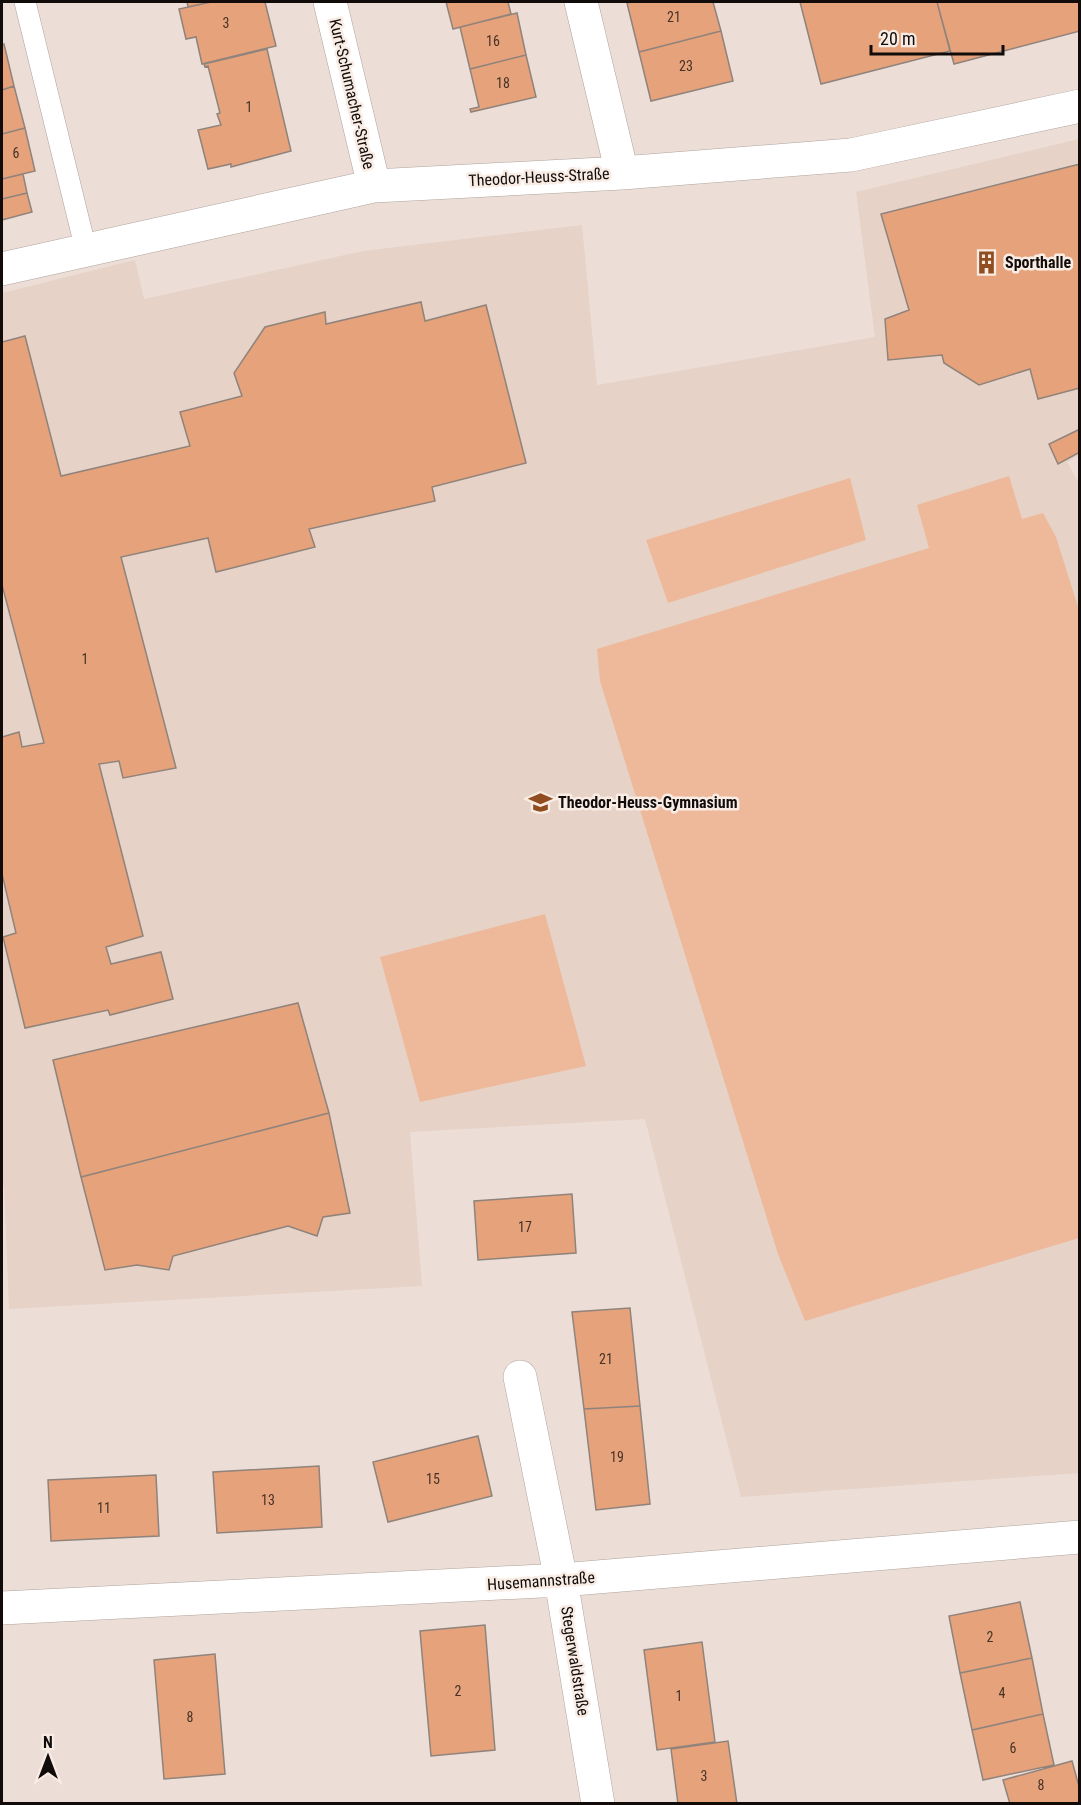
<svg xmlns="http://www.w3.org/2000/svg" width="1081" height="1805" font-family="'Roboto Condensed',sans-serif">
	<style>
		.built { fill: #e6d2c6 }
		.green { fill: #edb99a }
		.building { fill: #e6a27b; stroke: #8f837c; stroke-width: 1.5 }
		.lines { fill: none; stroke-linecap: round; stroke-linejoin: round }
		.service-casing { stroke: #b0a39c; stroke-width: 22 }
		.minor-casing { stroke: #b0a39c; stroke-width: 34 }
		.service { stroke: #fff; stroke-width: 21 }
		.minor { stroke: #fff; stroke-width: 33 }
		.labels { text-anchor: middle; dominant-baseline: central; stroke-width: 5; stroke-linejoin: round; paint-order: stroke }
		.number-label { font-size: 14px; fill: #463226 }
		.street-label { font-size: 16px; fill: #110c0a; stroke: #f9ece4 }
		.poi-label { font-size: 16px; font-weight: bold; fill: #110c0a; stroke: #f9ece4; text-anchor: start }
	</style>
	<rect width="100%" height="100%" fill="#ecded7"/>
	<path class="built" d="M1079 139 1080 455 1067 462 1080 485 1079 1473 741 1497 645 1119 410 1132 422 1286 9 1309 4 1185H2V293L135 260 144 299 363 251 582 225 597 385 875 337 856 192Z"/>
	<path class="green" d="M1009 476 1022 519 1043 513 1056 537 1079 610V1238L805 1321 778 1254 600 681 597 649 929 548 917 505Z
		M850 478 866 540 668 603 646 540Z
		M545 914 586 1066 420 1102 380 957Z"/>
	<path class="building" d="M187 2H211L188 7Z
		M211 2H265L276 46 202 64 196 37 186 39 179 9Z
		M446 2H508L511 14 453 29Z
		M632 2H713L721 31 639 52 627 3Z
		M800 2H937L950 51 821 84Z
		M937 2H1080V31L954 64Z
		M517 13 526 55 470 69 460 27Z
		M721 31 733 81 651 101 639 52Z
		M2 44H4L14 86 2 90Z
		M267 49 291 151 231 167V164L208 169 198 130 221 125 217 114 220 113 208 66 205 67 204 64Z
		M526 55 536 97 471 112 470 109 479 107 470 69Z
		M14 86 25 128 2 134V90Z
		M25 128 35 171 2 179V134Z
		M1080 164V388L1038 399 1030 369 979 385 944 363 942 355 888 360 885 319 909 310 881 214Z
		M23 174 27 193 2 199V179Z
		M27 193 32 212 2 220V199Z
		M421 302 425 321 486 305 526 463 432 487 435 501 309 529 315 547 216 572 208 538 121 557 176 768 123 778 119 761 99 764 143 936 106 947 111 964 161 952 173 999 110 1015 108 1010 25 1028 3 937 16 933 2 874V737L19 732 22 747 44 743 2 585V342L25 336 61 476 190 446 180 412 242 396 234 373 265 327 325 312 326 324Z
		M1080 429V452L1058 464 1049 444Z
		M298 1003 329 1113 81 1177 53 1060Z
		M329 1113 350 1213 323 1217 317 1236 288 1226 173 1256 169 1270 137 1265 105 1270 81 1177Z
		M572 1194 576 1253 478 1260 474 1201Z
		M630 1308 640 1406 584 1409 572 1312Z
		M640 1406 650 1504 596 1510 584 1409Z
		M478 1436 492 1496 388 1522 373 1462Z
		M319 1466 322 1527 217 1533 213 1472Z
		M156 1475 159 1536 51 1541 48 1480Z
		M1020 1602 1032 1658 960 1673 949 1616Z
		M485 1625 495 1750 431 1756 420 1631Z
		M702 1642 715 1742 657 1750 644 1650Z
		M215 1654 225 1774 164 1779 154 1660Z
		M1032 1658 1043 1714 972 1730 960 1673Z
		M1043 1714 1054 1765 983 1780 972 1730Z
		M728 1741 737 1804H678L671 1749Z
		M1072 1761 1080 1790V1804H1010L1003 1780Z"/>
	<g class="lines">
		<defs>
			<path id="service" d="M25 2 86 250"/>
			<path id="minor" d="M330 2 374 186
				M581 2 622 173
				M2 269 374 186 622 173 851 155 1080 106
				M520 1377 561 1580 598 1804
				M2 1608 561 1580 1080 1537"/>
		</defs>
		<use href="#service" class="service-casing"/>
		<use href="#minor" class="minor-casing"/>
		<use href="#service" class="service"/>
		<use href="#minor" class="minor"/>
	</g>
	<defs>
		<symbol id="building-bare" viewBox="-9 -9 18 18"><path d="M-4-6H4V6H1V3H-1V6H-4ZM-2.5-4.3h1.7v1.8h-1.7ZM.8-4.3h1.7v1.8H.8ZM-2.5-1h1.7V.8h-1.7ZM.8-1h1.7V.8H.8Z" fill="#914d20" stroke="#f9ece4" stroke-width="2.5" paint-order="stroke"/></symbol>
		<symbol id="school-bare" viewBox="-9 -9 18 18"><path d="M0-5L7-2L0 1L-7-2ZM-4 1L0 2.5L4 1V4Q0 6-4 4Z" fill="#914d20" stroke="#f9ece4" stroke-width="2.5" paint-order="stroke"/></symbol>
	</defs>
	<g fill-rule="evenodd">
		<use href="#building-bare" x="970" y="246" width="33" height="33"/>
		<use href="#school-bare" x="524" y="786" width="33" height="33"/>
	</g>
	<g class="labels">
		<g class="number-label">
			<text x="674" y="17">21</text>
			<text x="226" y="23">3</text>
			<text x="493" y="41">16</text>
			<text x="686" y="66">23</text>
			<text x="503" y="83">18</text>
			<text x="249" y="107">1</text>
			<text x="16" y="153">6</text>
			<text x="85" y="659">1</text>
			<text x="525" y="1227">17</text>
			<text x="606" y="1359">21</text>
			<text x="617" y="1457">19</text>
			<text x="433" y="1479">15</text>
			<text x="268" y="1500">13</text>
			<text x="104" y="1508">11</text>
			<text x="990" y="1637">2</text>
			<text x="458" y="1691">2</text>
			<text x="1002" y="1693">4</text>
			<text x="679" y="1696">1</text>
			<text x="190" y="1717">8</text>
			<text x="1013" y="1748">6</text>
			<text x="704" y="1776">3</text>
			<text x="1041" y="1785">8</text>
		</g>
		<g class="street-label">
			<text transform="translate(352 94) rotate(77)">Kurt-Schumacher-Straße</text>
			<text transform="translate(539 177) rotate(-3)">Theodor-Heuss-Straße</text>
			<text transform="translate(541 1581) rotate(-4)">Husemannstraße</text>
			<text transform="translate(575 1661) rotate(81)">Stegerwaldstraße</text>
		</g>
		<g class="poi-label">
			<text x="1005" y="262">Sporthalle</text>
			<text x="558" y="802">Theodor-Heuss-Gymnasium</text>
		</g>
	</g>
	<rect width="1081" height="1805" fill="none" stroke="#110c0a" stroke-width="6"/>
	<g transform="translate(48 1757)" stroke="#f9ece4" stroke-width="4.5" paint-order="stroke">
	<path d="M0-4.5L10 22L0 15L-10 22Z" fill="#110c0a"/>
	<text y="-9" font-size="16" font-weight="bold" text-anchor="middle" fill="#110c0a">N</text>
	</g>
	<path d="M871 45v9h132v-9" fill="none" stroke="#110c0a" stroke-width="3"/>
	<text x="880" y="45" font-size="18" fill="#110c0a" stroke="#f9ece4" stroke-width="4.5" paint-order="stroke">20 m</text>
</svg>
